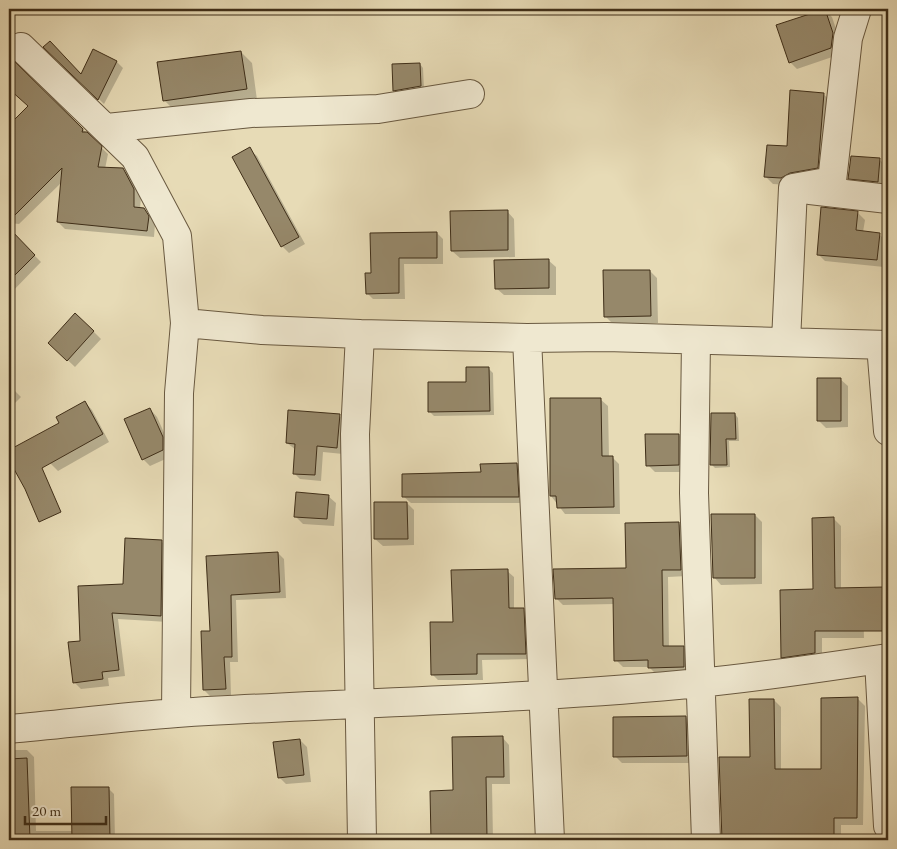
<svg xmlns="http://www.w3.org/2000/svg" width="897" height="849" font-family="'EB Garamond',serif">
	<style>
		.shadow { fill: #0003 }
		.building { fill: #96886a; stroke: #3f2e18 }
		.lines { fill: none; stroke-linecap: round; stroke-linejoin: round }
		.street-casing { stroke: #695940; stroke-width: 30 }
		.street { stroke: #efe8d0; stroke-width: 28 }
	</style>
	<rect width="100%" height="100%" fill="#e7dbb6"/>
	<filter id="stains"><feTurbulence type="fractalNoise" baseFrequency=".004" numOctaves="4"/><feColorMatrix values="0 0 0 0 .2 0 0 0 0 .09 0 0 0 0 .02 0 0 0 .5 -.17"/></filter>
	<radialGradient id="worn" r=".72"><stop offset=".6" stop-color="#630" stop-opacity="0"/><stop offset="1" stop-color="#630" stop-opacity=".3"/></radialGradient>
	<path class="shadow" d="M825 10 832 17 840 41 838 55 797 69 790 62Z
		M45 47 82 76 94 50 117 62 123 68 104 104Z
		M241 52 252 63 257 100 175 111 164 100Z
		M9 57 108 154 105 169H123L130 176 141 197 140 209 151 216 155 224 154 237 65 229 58 222 62 182 19 224 9 223V157L14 152 9 147V127L30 107 9 88Z
		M420 64 423 68 424 89 397 94 394 90Z
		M823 94 831 101 825 175 789 185 773 184 766 177Z
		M249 149 257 156 305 244 289 253 282 246Z
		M879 159 886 166 885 189 857 185 849 178Z
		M507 211 514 219 515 257 460 258 452 251Z
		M857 212 865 220 863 232 879 234 886 241 884 267 825 261 818 254Z
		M9 230 41 262 9 295Z
		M437 233 443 239V264H404L405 299H373L367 293 372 274Z
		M548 260 556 267V295H504L496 288Z
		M650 271 657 278 658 323 613 324 606 317Z
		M93 331 101 339 75 367 57 350Z
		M488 368 493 373 494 415 434 416 429 411Z
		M840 379 848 386V427L826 428 818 420Z
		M9 385 21 397 9 409Z
		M600 399 608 406 609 457H612L619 464 620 514H565L551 496Z
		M85 402 92 410 109 442 58 471 28 441 60 423Z
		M150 409 157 417 170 446V457L150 466 143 459Z
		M735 414 738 418 739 441H729L730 467 715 468 711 464Z
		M339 415 345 422 343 454 323 452 321 481 300 479 294 473 296 450 287 443Z
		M679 435 686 442V472H655L648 465Z
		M517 464 524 471 525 503H411L403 496Z
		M328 496 336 503 334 526 303 524 295 516Z
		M407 503 414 510V545L383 546 375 539Z
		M755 515 762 522V584L721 585 714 577Z
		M834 519 841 526V589L863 596 864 638H822V660L789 664 782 657 814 591Z
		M679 524 686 531 687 576 668 577 669 648 683 647 690 654 691 673 656 674 649 667H623L616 660 615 604 563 605 556 598 628 570Z
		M161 541 168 548V622L118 619 125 676 108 678 109 686 81 689 74 682 82 642Z
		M278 553 284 559 286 598 236 600 238 662H230L231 695 210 696 204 690 211 632 208 557Z
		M507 571 514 577V609H523L529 615 531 659 482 660 483 680H438L432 674 454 623Z
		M878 589H888V628L883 623Z
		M857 698 865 706 863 825H841V840H723L774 700 781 707V770H823Z
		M686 717 693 725 694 763H622L615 756Z
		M502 737 509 745 510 784H492L493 840H433L431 792H454Z
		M300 740 307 747 311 782 286 784 279 777Z
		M9 750H27L34 757 36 831H73L108 788 114 794 115 840H9Z"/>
	<path class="building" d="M825 9 833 33 831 48 789 63 776 25Z
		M50 41 81 74 93 49 117 61 98 100 43 47Z
		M241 51 247 89 163 101 157 62Z
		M9 56 83 129 82 132H87L102 146 98 167 123 168 134 189V207L144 208 149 216 147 231 57 222 62 168 9 221V125L28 106 9 89Z
		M420 63 421 86 393 91 392 64Z
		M790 90 824 93 818 168 790 173 781 178 764 177 767 145 787 146Z
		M250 147 299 237 281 247 232 157Z
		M851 156 880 158 878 182 848 179Z
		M821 207 858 211 856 230 880 233 877 260 817 255Z
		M508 210V250L451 251 450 211Z
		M9 228 35 255 9 281Z
		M437 232V258H399V293L366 294 365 273H371L370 233Z
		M549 259V288L495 289 494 260Z
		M603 270H650L651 316 604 317Z
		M75 313 94 331 67 361 48 343Z
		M466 367H489L490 411 428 412V382H466Z
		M817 378H841V421H817Z
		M550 398H601L602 456H613L614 507 557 508 556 496H550Z
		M85 401 103 434 42 468 61 512 39 522 25 489 9 460V450L59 423 56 417Z
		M150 408 163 437V450L142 460 124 419Z
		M288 410 340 414 337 448 317 446 315 475 293 474 295 444 286 443Z
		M711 413H735L736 439H726L727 465H710Z
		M645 434H679V465L646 466Z
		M517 463 519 497H402V474L481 472 480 464Z
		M296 492 329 495 327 519 294 517Z
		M374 502H407L408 539H374Z
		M711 514H755V578H713Z
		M834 517 835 588 884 587 885 631H815V653L781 658 780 590 813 589 812 518Z
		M679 522 681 570H662L663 646H684V667L648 668V660L614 661 613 598 555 599 553 569 626 568 625 523Z
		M125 538 162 540 161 616 112 613 119 670 102 672 103 679 73 683 68 642 80 641 78 586 123 584Z
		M278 552 280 592 231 595 232 657H224L226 689 203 690 201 631H210L206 556Z
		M508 569 509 608H524L526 654H477V674L431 675 430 622H453L451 570Z
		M858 697 857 818H834V840H722L719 757H750L749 699H774L775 769H821V698Z
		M686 716 687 756 613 757V717Z
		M503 736 504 777H486L487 838 431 839 430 791 453 790 452 737Z
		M300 739 304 775 278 778 273 742Z
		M27 758 30 840H9V759Z
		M71 787H109L110 840H72Z"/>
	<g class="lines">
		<defs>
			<path id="street" d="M21 47 135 157 177 236 185 323 179 393 176 713
				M107 128 251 113 378 109 470 94
				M810 190 888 199
				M185 323 262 330 360 334 527 338 606 337 888 345
				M360 334 355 434 362 840
				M527 338 550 840
				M696 340 694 493 706 840
				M786 342 793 188 832 181 848 38 857 9
				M881 345 888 431
				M879 660 888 826
				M9 729C65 724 121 717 177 713 351 702 525 700 699 683 762 677 825 667 888 658"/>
		</defs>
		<use href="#street" class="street-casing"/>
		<use href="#street" class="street"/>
	</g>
	<rect width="897" height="849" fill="none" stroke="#e7dbb6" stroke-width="30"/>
	<rect x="10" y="10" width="877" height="829" fill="none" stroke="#3f2e18" stroke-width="2.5"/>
	<rect x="15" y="15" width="867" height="819" fill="none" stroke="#3f2e18"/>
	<path d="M25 816v8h81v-8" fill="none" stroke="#3f2e18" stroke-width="2.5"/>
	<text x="32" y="816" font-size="15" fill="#3f2e18" stroke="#efe8d0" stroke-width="4" paint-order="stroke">20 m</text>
	<rect width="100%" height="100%" filter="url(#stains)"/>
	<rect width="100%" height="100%" fill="url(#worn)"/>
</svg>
